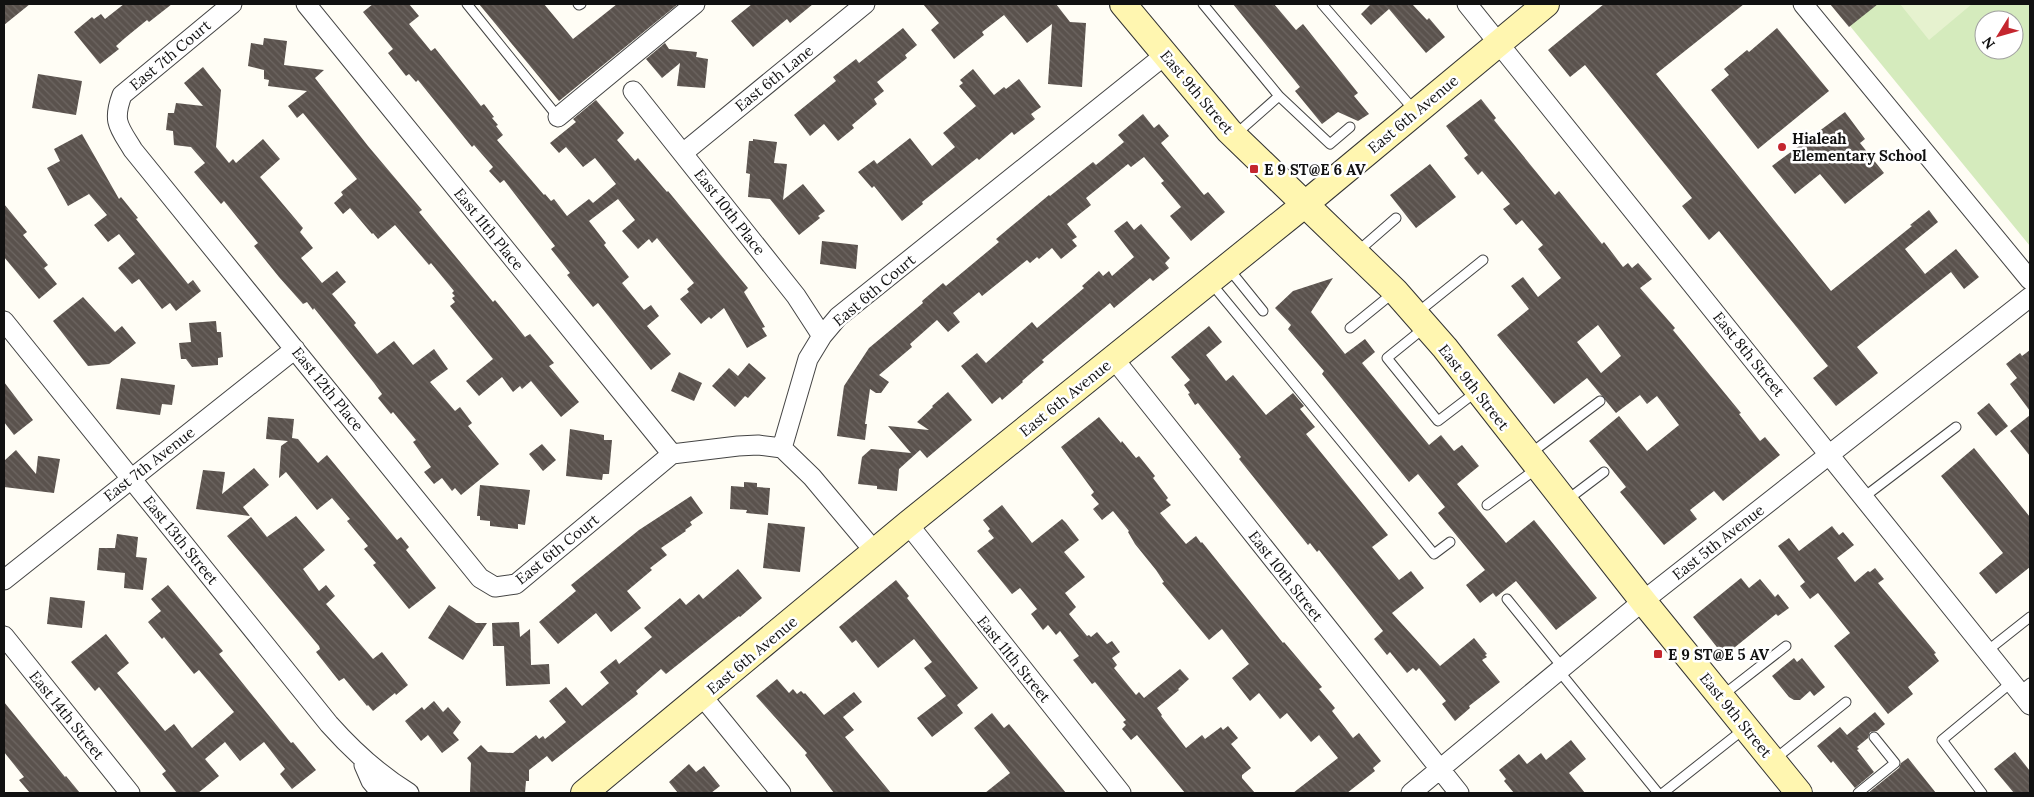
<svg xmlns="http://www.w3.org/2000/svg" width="2034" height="797" font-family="Lora,serif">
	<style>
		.park { fill: #d5ebbd; fill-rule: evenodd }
		.pitch { fill: #e6f2cf }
		.building { fill: url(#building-back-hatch); fill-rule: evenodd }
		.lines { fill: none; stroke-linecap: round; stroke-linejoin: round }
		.lane-casing { stroke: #444; stroke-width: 11 }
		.street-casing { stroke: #444; stroke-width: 21 }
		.secondary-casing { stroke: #333; stroke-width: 28 }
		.lane { stroke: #fff; stroke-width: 9 }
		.street { stroke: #fff; stroke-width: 19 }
		.secondary { stroke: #fff6b0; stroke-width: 26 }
		.poi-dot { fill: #c4262e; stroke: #fff; stroke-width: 2 }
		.labels { text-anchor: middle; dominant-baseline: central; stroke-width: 5; stroke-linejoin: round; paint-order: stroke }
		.street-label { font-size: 15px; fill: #111; stroke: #fff }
		.poi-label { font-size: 15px; font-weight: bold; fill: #111; stroke: #fff; text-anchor: start }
	</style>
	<defs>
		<pattern id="building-back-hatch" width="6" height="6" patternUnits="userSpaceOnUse" patternTransform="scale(1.25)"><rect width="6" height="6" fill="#5a524d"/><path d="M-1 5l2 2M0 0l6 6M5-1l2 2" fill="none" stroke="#6d6662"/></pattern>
	</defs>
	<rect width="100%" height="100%" fill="#fffdf5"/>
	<path class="park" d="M1832 4H2030V246ZM1984 20H2014V50H1984Z"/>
	<path class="pitch" d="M1900 4H1972L1929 40Z"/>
	<path class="building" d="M4 4H30L4 25Z
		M124 4H172L149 22 147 20 125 38 116 46 119 49 100 64 74 32 92 17 94 19 101 14 105 19Z
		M373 4H409L419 16 409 24 431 51 435 48 481 106 484 104 494 117 492 118 498 125 496 126 503 135 497 140 544 195 545 194 551 201 554 199 567 216 589 199 593 203 616 184 595 158 583 167 566 147 559 153 550 143 576 122 573 119 596 100 624 133 617 140 635 161 638 158 667 192 668 191 748 288 744 292 765 327 762 328 767 336 747 348 724 308 711 319 709 317 701 324 680 299 689 292 687 289 694 283 657 238 652 243 649 239 638 249 622 231 635 220 618 199 589 221 606 243 604 245 629 277 622 283 644 310 651 305 659 316 647 326 671 354 651 370 598 303 593 307 567 275 570 273 551 249 555 246 504 180 500 183 489 171 493 167 474 145 472 147 418 80 416 82 409 74 406 76 388 53 393 49 363 12Z
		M479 4H544L573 39 617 4H678L559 101Z
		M752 4H813L790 23 787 19 753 47 731 21Z
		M923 4H1056L1070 22 1086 23 1082 87 1048 84 1052 24 1027 43 1004 15 982 32 984 35 954 59 931 30 939 23Z
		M1233 4H1274L1296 30 1303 24 1358 93 1354 96 1369 114 1358 121 1338 112 1322 124 1295 91 1300 87Z
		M1371 4H1412L1427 20 1429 18 1445 37 1426 53 1389 9 1371 25 1361 14Z
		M1604 4H1744L1656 74 1831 291 1912 226 1910 225 1929 210 1938 222 1905 249 1925 274 1956 249 1979 277 1964 289 1951 272 1857 347 1878 373 1836 406 1813 378 1828 366 1719 231 1709 240 1682 206 1692 198 1585 65 1570 77 1548 50Z
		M1830 4H1878L1849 27Z
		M903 28 917 45 905 55 907 58 877 82 884 91 874 99 877 104 852 125 854 128 838 141 824 124 810 136 794 115 836 81 833 77 856 59 859 63Z
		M1777 28 1829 91 1758 149 1711 90 1729 75 1724 69 1747 50 1749 52Z
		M264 38 287 41 284 65 324 70 315 78 368 146 422 210 419 212 493 302 495 300 525 337 530 334 554 363 549 366 579 402 561 417 531 381 522 389 520 386 513 392 502 377 479 396 466 381 493 359 450 306 455 302 452 298 455 296 452 293 454 291 431 263 429 265 395 225 378 239 373 233 372 234 350 208 343 214 334 203 343 195 341 192 357 179 303 113 297 118 288 106 307 91 268 86 269 80 264 79V70L248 66 251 43 263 45Z
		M665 43 669 49 697 52 696 57 708 59 705 88 677 86 680 63 662 78 646 59Z
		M203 67 221 90 216 147 229 163 233 159 236 163 263 139 280 159 260 177 303 228 300 232 313 248 301 258 322 283 337 271 346 282 332 294 356 323 354 325 377 354 394 341 413 365 434 349 448 369 430 382 455 411 460 407 472 423 468 426 499 464 461 495 455 488 452 491 442 478 434 484 424 472 431 467 413 442 416 440 393 412 391 414 378 398 382 394 374 383 314 308 313 310 307 302 303 304 279 277 254 246 258 243 224 201 221 204 194 172 205 163 191 147 174 145 173 131 166 130 168 113H174L176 103 203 106 184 83Z
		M973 69 994 95 1004 87 1006 89 1019 79 1041 107 1031 114 1035 119 1014 135 1012 132 979 160 977 158 922 202 923 204 902 221 874 186 872 188 858 172 874 160 877 164 910 138 932 166 955 147 943 133 976 106 959 86 963 83 960 80Z
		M38 74 82 81 76 115 32 108Z
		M1481 99 1496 118 1494 120 1555 195 1559 191 1602 244 1604 242 1623 267 1628 263 1632 268 1638 263 1652 279 1640 288 1675 328 1673 330 1741 413 1739 414 1760 441 1765 437 1780 455 1723 501 1714 491 1690 510 1697 519 1664 545 1620 492 1626 487 1589 441 1619 416 1647 451 1679 425 1657 396 1647 404 1640 395 1616 413 1587 378 1554 404 1497 335 1529 309 1511 286 1523 277 1538 297 1561 278 1538 249 1543 245 1522 220 1516 225 1503 209 1510 204 1482 171 1478 175 1464 158 1468 155 1446 126ZM1598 325 1621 356 1601 373 1577 342Z
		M1845 112 1865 139 1860 143 1884 173 1845 204 1820 174 1795 194 1772 166Z
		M1143 114 1154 128 1159 124 1169 136 1161 143 1204 195 1208 192 1225 212 1191 241 1170 216 1181 207 1161 183 1164 181 1144 157 1131 167 1128 164 1086 198 1091 205 1067 224 1077 237 1072 240 1077 246 1061 259 1052 248 1039 259 1037 257 1030 263 1027 260 982 296 979 292 953 313 960 322 948 332 937 320 910 344 912 347 879 375 889 382 881 393H876L870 389 865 424H867L865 440 837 436 844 386 869 348 923 303 922 301 943 283 946 286 999 242 996 239 1049 195 1050 196 1093 162 1096 165 1124 142 1118 135Z
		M82 134 119 199 121 197 138 218 136 219 188 284 193 280 201 291 176 311 170 303 162 309 139 279 132 284 118 268 135 254 119 234 108 242 94 225 107 215 89 194 68 206 47 168 60 161 54 149Z
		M753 139 777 142 774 163 787 164 783 200 803 184 825 211 818 216 820 218 799 235 770 199 748 197 750 174 746 173 749 141H753Z
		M1430 164 1456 197 1416 228 1390 195Z
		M4 204 27 232 23 235 48 265 44 268 57 284 39 299 4 257Z
		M1127 221 1134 230 1141 224 1170 258 1165 263 1169 268 1153 281 1150 278 1114 308 1110 303 1042 360 1044 362 1022 381 1023 382 1002 400 1000 397 992 404 961 366 977 353 986 363 1032 322 1037 328 1084 288 1082 286 1099 271 1103 276 1109 271 1112 276 1134 257 1114 231Z
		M822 241 858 245 856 269 820 264Z
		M1333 278 1311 312 1345 354 1365 339 1375 352 1362 363 1429 445 1441 435 1454 451 1462 445 1479 466 1457 484 1506 543 1534 520 1597 598 1556 630 1516 581 1496 597 1493 593 1480 603 1466 585 1485 570 1438 513 1445 507 1418 474 1409 482 1322 374 1324 371 1288 329 1291 325 1275 308 1293 291Z
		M83 297 115 332 122 326 136 343 109 364 88 366 53 321Z
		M216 321 217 332H221L223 357 218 358V365L192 367 186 359H181L179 343 191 342 189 323Z
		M1209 326 1222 342 1206 355 1226 381 1233 375 1266 415 1293 393 1304 406 1300 409 1315 427 1306 434 1388 535 1372 547 1399 580 1411 571 1424 588 1392 613 1440 666 1474 638 1487 654 1485 655 1487 657 1482 660 1500 682 1469 706 1470 708 1455 721 1442 704 1446 701 1419 668 1416 671 1413 668 1407 673 1390 652 1387 655 1374 639 1383 631 1319 550 1317 552 1310 543 1308 545 1239 459 1241 457 1198 403 1195 405 1188 394 1190 393 1184 385 1190 380 1171 357Z
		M2030 350V411L2010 384 2017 378 2006 364 2020 353 2022 356Z
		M749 363 766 378 748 398 745 396 735 407 712 386 729 368 738 376Z
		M679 372 702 383 694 401 671 391Z
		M121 378 175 385 172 405 162 404 160 415 116 409Z
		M4 382 33 420 14 435 4 422Z
		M948 392 972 420 927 458 920 450 899 469 897 491 877 489V486L858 484 862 457 871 449 911 453 888 426 929 430 917 422 933 407 932 406Z
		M1989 403 2008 426 1996 436 1977 413Z
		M2030 415V456L2010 431Z
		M268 417 294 419 292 438 298 439 318 463 327 455 397 540 401 537 409 547 406 550 436 588 409 609 373 565 376 563 364 549 368 546 347 521 350 519 332 498 317 510 286 472 279 478 281 446 288 441 266 439Z
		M1099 417 1121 443 1122 441 1136 458 1139 456 1155 476 1153 478 1168 498 1166 500 1171 505 1160 513 1186 544 1196 536 1201 543 1202 542 1283 643 1284 642 1322 687 1319 689 1335 708 1332 711 1353 738 1359 733 1381 761 1373 768 1375 771 1347 793H1293L1338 758 1319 735 1311 742 1287 713 1280 719 1259 693 1250 701 1232 678 1249 664 1222 629 1209 640 1162 583 1164 582 1156 570 1135 544 1128 532 1129 531 1113 511 1102 520 1093 509 1099 504 1091 495 1094 492 1061 447Z
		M570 429 604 435V440H612L609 474H603L602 480 566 476Z
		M542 444 556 460 543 471 529 454Z
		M1974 448 2030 517V567L1996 594 1979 573 2003 553 1941 476Z
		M16 450 36 474 38 456 60 459 54 493 4 487V461Z
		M254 468 269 485 243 507 250 516 196 509 203 470 225 472 222 494Z
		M744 482 757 483V487L770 488 768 515 746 513 747 510 730 509 731 486 744 487Z
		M480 485 530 490 525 525 518 524V529L490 526V521L480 520V516H477Z
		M691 496 703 513 690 522 692 525 685 530 686 531 661 548 667 555 650 568 652 570 627 591 641 608 611 632 596 613 558 644 539 622 576 591 571 585 639 530Z
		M1002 505 1032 543 1062 519 1066 523 1079 540 1064 552 1085 577 1065 593 1076 607 1069 614 1087 636 1089 635 1091 637 1097 632 1107 644 1112 641 1120 652 1112 658 1117 665 1114 668 1136 695 1139 692 1144 698 1180 669 1189 679 1178 689 1179 690 1157 708 1162 715 1161 716 1186 748 1202 735 1205 739 1221 727 1223 730 1228 726 1238 738 1231 744 1251 768 1242 775V778L1255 793H1185L1137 735 1131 740 1122 729 1126 725 1123 722 1126 720 1095 682 1092 684 1073 660 1079 656 1060 631 1056 635 1048 625 1043 630 1031 614 1037 609 1020 588 1012 594 977 551 994 538 988 531 990 529 983 520Z
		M296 516 325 550 303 569 319 591 326 585 335 596 326 604 373 659 382 652 408 685 396 695 395 693 373 711 368 705 367 706 344 678 339 681 316 652 320 649 319 646 227 536 251 517 267 537Z
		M768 523 805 527 800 572 763 568Z
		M1832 526 1839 535 1843 532 1854 545 1837 558 1855 582 1868 571 1870 572 1875 568 1884 579 1878 583 1936 653 1934 654 1939 661 1908 687 1913 694 1888 714 1834 646 1850 633 1818 593 1810 599 1800 586 1805 582 1778 546 1789 538 1799 551Z
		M117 534 138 537 136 557 147 558 143 590 124 588 125 573 97 570 99 548H115Z
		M738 569 762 598 740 617 739 616 666 674 661 669 636 691 638 694 552 762 547 756 529 770V781H526L525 793 470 792 471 763 467 758 481 745 488 752 513 753 536 735 539 739 543 736 545 739 566 722 549 701 566 687 582 706 609 683 600 672 616 659 619 664 652 637 644 628 680 598 686 605 699 594 703 599Z
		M1741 578 1749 588 1760 579 1775 597 1778 594 1789 608 1778 616 1776 614 1724 656 1693 617Z
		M896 580 909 596 907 598 978 688 957 705 963 713 932 737 917 718 946 696 924 668 932 662 914 639 878 668 856 640 852 643 839 627Z
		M168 585 223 651 219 654 291 743 293 742 316 770 292 789 280 774 285 769 264 742 240 761 225 742 205 759 219 776 198 793H177L162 774 166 771 99 687 95 691 71 662 106 634 129 663 117 673 165 731 174 724 192 748 234 712 199 670 194 674 164 637 162 639 148 622 161 611 151 599Z
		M50 597 85 601 82 628 47 624Z
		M449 605 476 623H487L463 660 428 638Z
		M519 622 520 637 530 629 531 665 549 664 550 684 506 686 504 646H493L492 623Z
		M1794 658 1797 662 1802 658 1825 687 1814 696 1810 691 1800 700H1794L1789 697 1772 676Z
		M777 679 789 693 793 689 797 694 801 691 804 694 805 693 824 715 854 692 862 702 843 717 854 730 845 737 891 793H834L805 755 807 753 756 696Z
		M434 701 443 712 448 707 461 722 453 733 459 740 442 753 428 735 421 741 405 721 422 707 424 710Z
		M4 702 65 777 66 776 80 793H30L19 780 24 777 4 752Z
		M1875 712 1885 724 1877 731 1870 732 1868 738 1857 747 1859 749 1857 750 1874 772 1855 788 1833 761 1831 763 1817 746 1840 727 1847 735Z
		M992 713 1004 728 1009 724 1066 793H985L1010 773 974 728Z
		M1571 740 1586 759 1569 773 1585 793H1514L1504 781 1506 779 1499 770 1519 754 1527 764 1541 753 1546 760Z
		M2015 752 2030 771V793H2014L1994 769Z
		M1908 758 1936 793H1868L1899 768 1901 763Z
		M689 764 696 772 704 766 720 786 711 793H678L669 782Z"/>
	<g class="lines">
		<defs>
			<path id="lane" d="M467 4 558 117
				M578 4 579 5 581 4
				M1203 4 1279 96
				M1322 4 1414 110
				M1236 134 1279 96 1330 144 1350 127
				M1357 252 1396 218
				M1229 269 1263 311
				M1211 283 1434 554 1450 542
				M1417 313 1483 260
				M1350 328 1393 293
				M1424 328 1387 358 1438 421 1476 392
				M1531 453 1600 401
				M1864 497 1956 427
				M1567 500 1604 472
				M1487 505 1536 469
				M1507 599 1563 668
				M1987 651 2030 617
				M1559 671 1658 793
				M2020 691 2030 683
				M1723 695 1786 646
				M1775 759 1846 702
				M1663 793 1744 729
				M1858 793 1895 763 1874 737
				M1982 793 1942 740 2012 682"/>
			<path id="street" d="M232 4 122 95C112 122 119 127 133 150L480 578 495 587 516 584 672 454 738 446 758 445 782 448 812 477 875 552
				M306 4 672 454
				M1467 4 2030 705
				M1803 4 2030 280
				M633 91 796 296 822 336
				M558 117 695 4
				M683 153 865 4
				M4 321 329 724C353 751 378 774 409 793
				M1114 359 1459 793
				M782 448 808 359 822 336 838 317 1165 55
				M908 524 1121 793
				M4 580 295 349
				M4 636 130 793
				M702 696 781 793
				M364 765 371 781 381 793
				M1411 793 1643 601 2030 297"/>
			<path id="secondary" d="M1123 4 1229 131 1395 291 1445 348 1643 601 1799 793
				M584 793 908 524 1304 205 1546 4"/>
		</defs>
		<use href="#lane" class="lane-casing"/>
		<use href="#street" class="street-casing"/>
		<use href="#secondary" class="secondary-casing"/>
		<use href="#lane" class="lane"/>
		<use href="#street" class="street"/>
		<use href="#secondary" class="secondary"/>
	</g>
	<g class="poi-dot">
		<circle cx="1782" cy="147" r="5"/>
		<rect x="1249" y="164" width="10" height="10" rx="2.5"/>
		<rect x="1653" y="649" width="10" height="10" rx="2.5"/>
	</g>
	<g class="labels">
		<g class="street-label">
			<text transform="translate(170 55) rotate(-40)">East 7th Court</text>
			<text transform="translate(774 78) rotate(-39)">East 6th Lane</text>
			<text transform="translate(1197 92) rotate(50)">East 9th Street</text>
			<text transform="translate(1413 114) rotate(-40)">East 6th Avenue</text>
			<text transform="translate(730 212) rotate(52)">East 10th Place</text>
			<text transform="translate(489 229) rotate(51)">East 11th Place</text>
			<text transform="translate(874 290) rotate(-40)">East 6th Court</text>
			<text transform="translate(1749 354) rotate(51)">East 8th Street</text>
			<text transform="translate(1474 387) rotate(52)">East 9th Street</text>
			<text transform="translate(328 389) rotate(51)">East 12th Place</text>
			<text transform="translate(1065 398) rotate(-39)">East 6th Avenue</text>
			<text transform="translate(149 464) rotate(-38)">East 7th Avenue</text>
			<text transform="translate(181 540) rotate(51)">East 13th Street</text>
			<text transform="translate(1718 542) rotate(-38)">East 5th Avenue</text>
			<text transform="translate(557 549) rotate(-39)">East 6th Court</text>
			<text transform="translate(1286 576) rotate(52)">East 10th Street</text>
			<text transform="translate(752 655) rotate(-40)">East 6th Avenue</text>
			<text transform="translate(1014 659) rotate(51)">East 11th Street</text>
			<text transform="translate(67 715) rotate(51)">East 14th Street</text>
			<text transform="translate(1736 715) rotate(51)">East 9th Street</text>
		</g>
		<g class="poi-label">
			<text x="1792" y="138">Hialeah<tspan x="1792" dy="17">Elementary School</tspan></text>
			<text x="1264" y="169">E 9 ST@E 6 AV</text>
			<text x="1668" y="654">E 9 ST@E 5 AV</text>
		</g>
	</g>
	<rect width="2034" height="797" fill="none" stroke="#111111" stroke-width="10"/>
	<g transform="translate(1999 35) rotate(233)"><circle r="24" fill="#ffffff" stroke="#a0a0a0"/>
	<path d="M0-4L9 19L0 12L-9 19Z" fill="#c4262e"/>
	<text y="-8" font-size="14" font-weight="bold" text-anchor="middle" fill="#111111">N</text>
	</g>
</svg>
